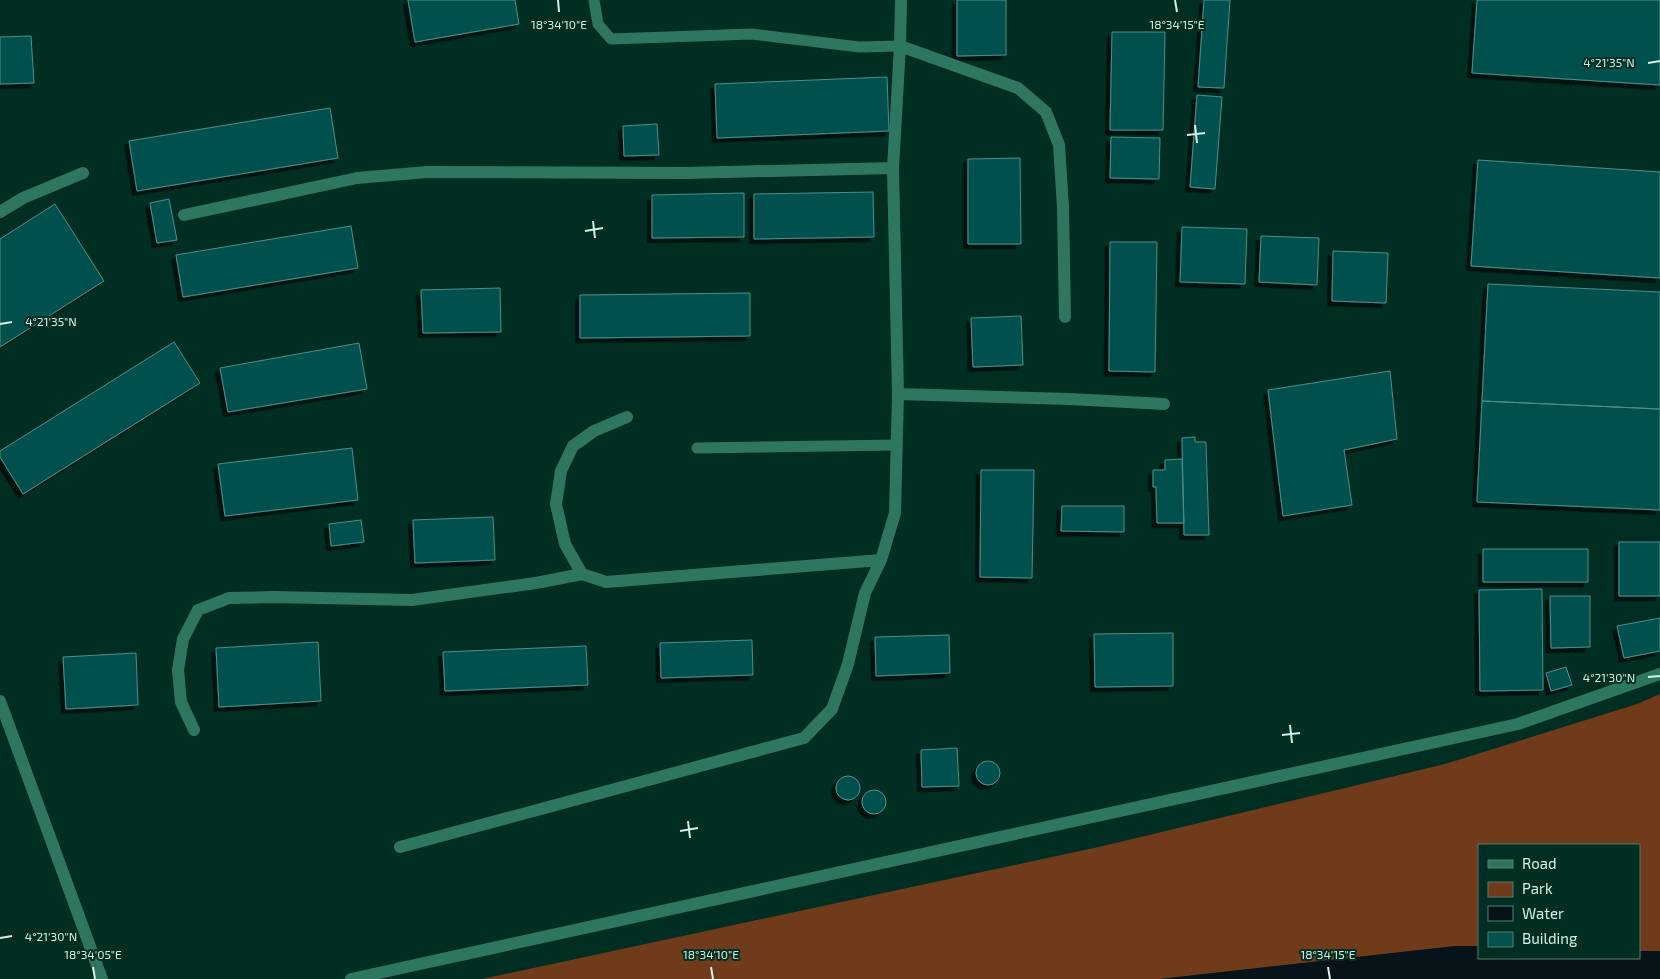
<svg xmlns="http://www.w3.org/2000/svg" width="1660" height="979" font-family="'Exo 2',sans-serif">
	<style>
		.green { fill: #6f3b1b }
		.water { fill: #06141a }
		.building { fill: #04514d; stroke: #4e8e8a; filter: url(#shadow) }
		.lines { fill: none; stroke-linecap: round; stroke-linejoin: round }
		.lane { stroke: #2f7660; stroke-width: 11 }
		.street { stroke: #2f7660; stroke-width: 12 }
		.ticks { fill: none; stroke: #d4f1e5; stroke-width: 2 }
		.ticks-label { font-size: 12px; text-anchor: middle; fill: #d4f1e5; stroke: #002e22; stroke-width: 4; stroke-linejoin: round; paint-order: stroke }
	</style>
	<defs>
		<filter id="shadow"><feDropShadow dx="-4.5" dy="4.5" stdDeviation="0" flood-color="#0009"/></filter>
	</defs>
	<rect width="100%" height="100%" fill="#002e22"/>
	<path class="green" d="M1660 694V951H1639V845H1479V946H1456L1160 979H482L1103 846 1445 764 1637 704Z"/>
	<path class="water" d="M1456 946H1479V958H1639V951H1660V979H1160Z"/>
	<path class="building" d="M408 0H515L519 24 415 42Z
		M957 0H1006V55L957 56Z
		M1204 0H1230L1224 88 1198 87Z
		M1477 0H1660V85L1472 73Z
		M1112 32H1165L1163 130H1110Z
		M31 36 34 83 0 84V37Z
		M887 77 889 131 717 138 715 84Z
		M1197 95 1222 97 1215 189 1190 187Z
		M330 108 338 158 137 191 129 141Z
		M657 124 659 155 624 156 623 126Z
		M1111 137 1160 138 1159 179 1110 178Z
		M1020 158 1021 244H968V159Z
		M1478 160 1660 172V278L1471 266Z
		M873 192 874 237 754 239V194Z
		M744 193V237L652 238V195Z
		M169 199 177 240 157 243 150 203Z
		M55 204 104 281 0 347V239Z
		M351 226 358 268 183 297 176 255Z
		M1182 227 1247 229 1245 284 1180 282Z
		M1261 236 1319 238 1317 285 1259 282Z
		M1110 242H1157L1155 372 1109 371Z
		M1333 251 1388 253 1386 303 1332 301Z
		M1488 284 1660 292V409L1482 401Z
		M500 288 501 332 423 333 421 290Z
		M750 293V336L580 338V295Z
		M1021 316 1023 365 973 367 971 318Z
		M174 342 200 383 23 494 0 457V451Z
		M359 343 367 389 228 412 220 368Z
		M1390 371 1397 439 1344 450 1352 505 1283 516 1268 390Z
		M1482 401 1660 409V510L1477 502Z
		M1195 437V442H1206L1209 535H1184L1182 438Z
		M352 448 358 500 225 516 218 464Z
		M1182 459 1184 523H1157L1156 487H1153V470H1165V460Z
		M981 470H1034L1032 578 980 577Z
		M1062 506H1124V532L1061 531Z
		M493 517 495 560 415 563 413 520Z
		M361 520 364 542 331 546 329 524Z
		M1619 542H1660V596H1619Z
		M1483 549H1588V582H1483Z
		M1542 589 1543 690 1480 691 1479 590Z
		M1550 596H1590V647L1551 648Z
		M1660 618V651L1624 658 1617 626Z
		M1173 633V686L1095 687 1094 634Z
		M949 635 950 673 876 676 875 637Z
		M752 640 753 675 661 678 660 643Z
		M318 642 321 701 219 707 216 648Z
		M586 646 588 685 445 691 443 652Z
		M136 653 138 705 66 709 63 657Z
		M1566 667 1572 685 1551 691 1546 673Z
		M957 748 959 786 922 787 921 750Z
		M976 773a12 12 0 1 1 24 0a12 12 0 1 1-24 0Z
		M836 788a12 12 0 1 1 24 0a12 12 0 1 1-24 0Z
		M862 802a12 12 0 1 1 24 0a12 12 0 1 1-24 0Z"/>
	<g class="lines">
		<path class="lane" d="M594 0 598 24 611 39 752 34 859 47 900 46
			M697 448 896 445"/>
		<path class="street" d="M900 46 1018 88 1046 112 1059 145 1063 207 1065 317
			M0 212 23 198 83 173
			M184 215 357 178 427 172 685 173 893 168
			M898 394 1070 399 1164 404
			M627 417 594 431 573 446 561 471 556 504 565 544 582 574 606 582 881 560
			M0 701 102 979
			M194 730 181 702 178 670 183 639 198 610 229 598 274 597 412 600 536 583 582 574
			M400 847 804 738 832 709 848 664 865 593 881 560 895 513 898 394 893 168 900 46 901 0
			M351 979 1518 724 1660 674"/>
	</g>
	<path class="ticks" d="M558 0 559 12M1175 0 1177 12M1648 63 1660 61M1195 125 1197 143M1187 135 1205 133M593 221 595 238M585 231 603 228M0 324 12 322M1648 677 1660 676M1290 725 1292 743M1282 735 1300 733M688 821 690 838M680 831 698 828M0 938 12 936M93 967 95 979M711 967 713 979M1328 967 1330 979"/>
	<g class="ticks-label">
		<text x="559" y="29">18°34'10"E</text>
		<text x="1177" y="29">18°34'15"E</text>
		<text x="1609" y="67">4°21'35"N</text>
		<text x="51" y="326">4°21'35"N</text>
		<text x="1609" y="682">4°21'30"N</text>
		<text x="51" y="941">4°21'30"N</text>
		<text x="93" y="959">18°34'05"E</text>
		<text x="711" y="959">18°34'10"E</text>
		<text x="1328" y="959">18°34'15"E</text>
	</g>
	<rect x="1478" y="844" width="162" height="115" fill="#002e22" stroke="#557c70"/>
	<rect x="1488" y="860" width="25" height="8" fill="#2f7660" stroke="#557c70"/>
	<text x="1522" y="869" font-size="15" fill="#d4f1e5">Road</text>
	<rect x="1488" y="882" width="25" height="15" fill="#6f3b1b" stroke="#557c70"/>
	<text x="1522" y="894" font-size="15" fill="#d4f1e5">Park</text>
	<rect x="1488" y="906" width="25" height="15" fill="#06141a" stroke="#557c70"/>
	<text x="1522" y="919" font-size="15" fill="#d4f1e5">Water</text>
	<rect x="1488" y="932" width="25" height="15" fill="#04514d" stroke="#557c70"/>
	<text x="1522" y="944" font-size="15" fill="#d4f1e5">Building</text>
</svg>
